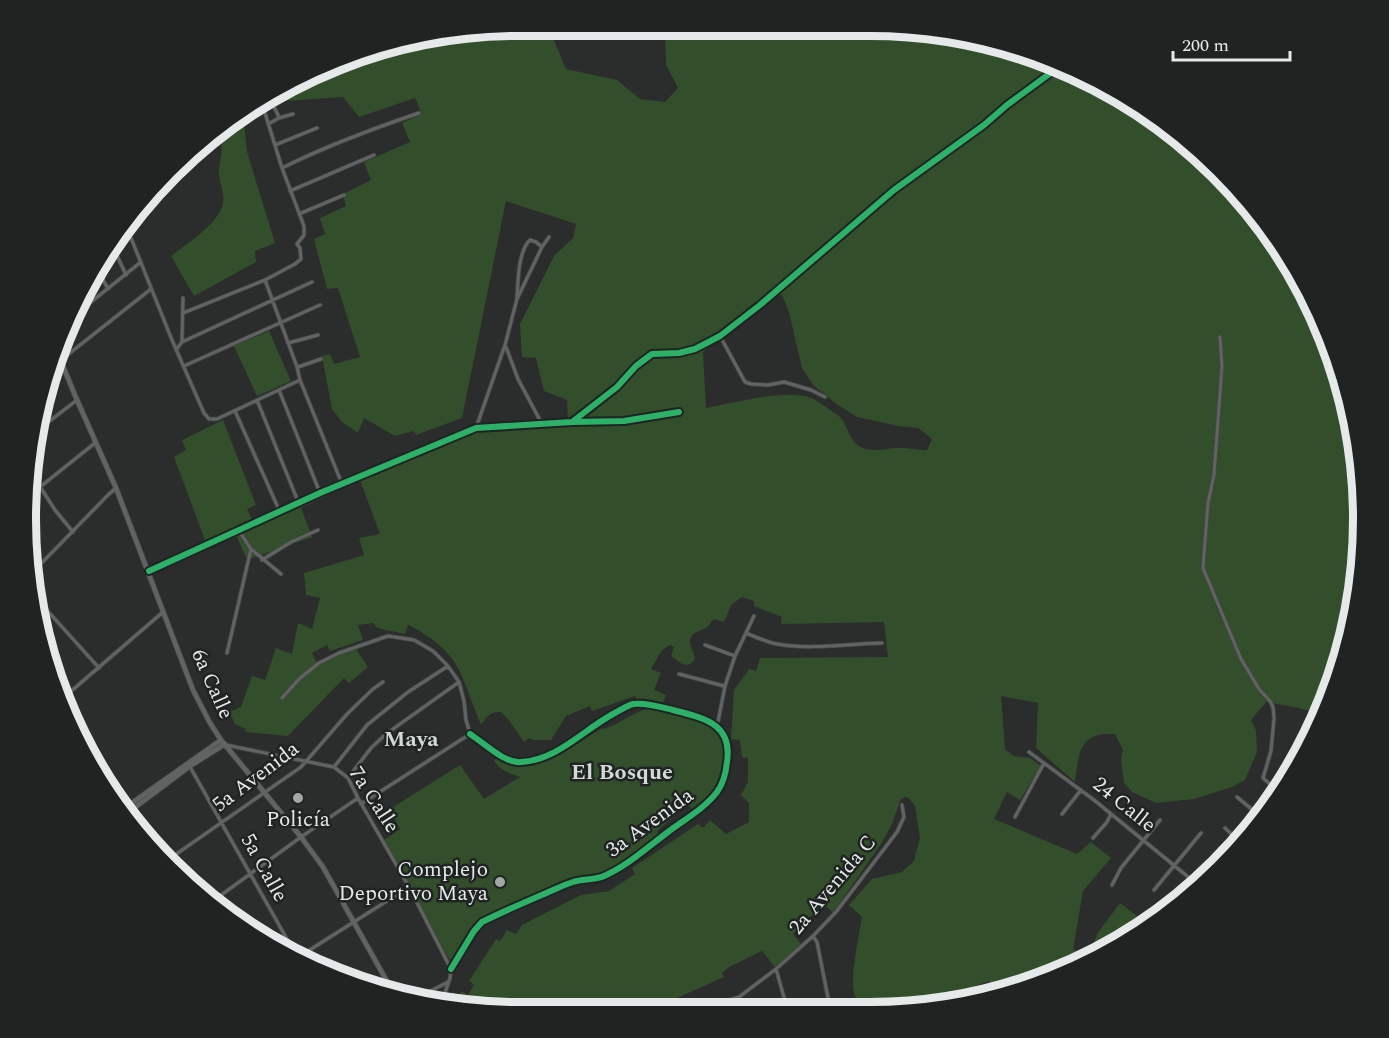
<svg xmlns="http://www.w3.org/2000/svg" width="1389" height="1038" font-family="Spectral,serif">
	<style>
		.green { fill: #334e2b; fill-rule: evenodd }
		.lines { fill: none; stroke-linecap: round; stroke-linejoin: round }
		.street-casing { stroke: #454847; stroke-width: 4.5 }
		.secondary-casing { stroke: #454847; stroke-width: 6 }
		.street { stroke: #616363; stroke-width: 3 }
		.secondary { stroke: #616363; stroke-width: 4.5 }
		.cycleway-casing { stroke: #1f2423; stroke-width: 10 }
		.cycleway { stroke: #2db169; stroke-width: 6 }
		.poi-dot { fill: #a4a7a7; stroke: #1f2423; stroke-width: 2 }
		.labels { text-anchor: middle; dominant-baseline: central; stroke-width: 5; stroke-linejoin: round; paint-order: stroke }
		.street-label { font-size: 21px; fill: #e6e9e9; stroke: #1f2423 }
		.poi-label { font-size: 21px; fill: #e6e9e9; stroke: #1f2423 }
		.neighbourhood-label { font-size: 22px; font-weight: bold; fill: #d2d8d8; stroke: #1f2423 }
		.rim { fill: none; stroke: #e6e9e9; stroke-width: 8 }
	</style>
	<rect width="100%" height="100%" fill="#2a2d2c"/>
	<path class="green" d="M519 26H548L566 69 617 80 640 99 665 102 678 88 666 65 665 26 902 27 998 42 1144 109 1219 170 1280 245 1326 330 1354 422 1363 519 1354 615 1326 708 1322 714 1294 707 1266 702 1251 720 1256 730 1257 752 1245 780 1232 787 1194 799 1156 803 1132 792 1124 783 1121 759 1123 750 1115 734C1079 732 1079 753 1075 782L1036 748 1038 703 1001 696 1005 749 1013 756 1030 758 1041 766 1020 800 1007 792 994 819 1077 854 1091 842 1111 858 1083 891 1073 950 1090 955 1097 934 1120 903 1149 925 1144 929 1029 986 994 994 989 981 944 998 945 1006 934 1008H864C860 1004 855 999 854 993 850 975 859 936 862 917L849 905 872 879 902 872 914 861 920 838 915 806 909 798 906 797 901 799 892 824 883 841 833 913 827 907 815 912 793 934 801 944 775 967 762 951 729 967 722 973 724 977 677 998 667 1008H455L461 991 468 995 474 985 469 981 496 939 500 941 507 930 516 934 522 925 581 895 609 891 635 874 632 868 698 824 703 828 710 820 726 834 749 822V803L741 795 748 782V758L742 757 740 740 731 739 734 690 749 669 756 671 760 658 888 657 884 622 781 624 782 617 754 606V601L742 597 731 605 724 622 714 619C711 621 710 625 707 627 701 632 689 631 690 643 691 648 694 653 695 658L692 663 688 665 682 664 671 656 674 647 670 645 662 650 651 669 661 673 654 690 666 695 662 706 637 701 635 696 592 711 590 706 566 716 551 740H533L529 738 524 742 508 719 501 712C488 712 488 716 481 725 473 706 467 686 458 668 449 650 426 633 408 625L405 634 377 628 373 623 358 625 363 640 330 651 327 645 312 653 317 663 356 649 368 667 349 683 344 678 288 736 245 732 246 729 235 724 229 712 241 707 252 676 265 680 276 648 292 654 298 623 312 629 320 598 306 595 304 573 364 555 359 538 380 534 360 480 301 508 312 537 247 560 237 537 208 548 174 457 186 450 182 440 223 420 256 505 247 509 252 520 469 430 484 426 568 420 567 400 544 391 536 358 522 357 520 324 554 256 573 238 576 224 506 201 462 418 416 435 414 431 395 436 364 418 358 433 341 421 332 409 322 356 330 354 334 364 360 357 338 288 327 289 314 239 325 234 320 218 346 206 343 194 371 180 364 162 410 142 402 123 422 114 415 98 359 117 343 97 285 101 283 87 391 42ZM782 295 789 312 802 368 814 386 838 405 857 417 898 426 918 428 932 439 927 450C918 450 909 448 899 448 886 448 876 453 863 448 850 443 849 429 842 419 839 415 816 400 811 398 786 388 733 403 706 408L703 352 718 340 767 296Z
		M243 114 247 152 275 243 255 251 256 262 194 296 171 256C186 244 220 223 223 203 225 192 218 181 219 170 220 158 225 144 218 133Z
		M269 331 291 381 257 396 234 346Z
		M649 709C668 713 691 714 708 724 733 740 724 775 710 795 706 802 699 806 692 810L688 804 657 831 659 836 612 869 600 875 558 887 494 913 482 919 474 926 470 932 456 960 449 959 384 840 400 829 390 809 460 765 484 799 520 777C509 773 501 771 494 761L496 758C501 760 507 764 513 764 546 768 574 744 601 729 618 727 632 711 649 709Z"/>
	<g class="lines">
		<defs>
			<path id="street" d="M268 95 279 117
				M270 123 279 118 293 114
				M275 145 317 128
				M282 168C326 146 372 129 419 113
				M290 191 374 155
				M299 214 344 195
				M132 223 139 218
				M127 230 129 233 172 340 204 413 209 419H217L300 380
				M114 249 126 275
				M98 270 108 289
				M265 280 297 367 300 380 342 484
				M83 291 89 302
				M517 298C518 282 518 251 530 240L536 242 542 247
				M183 313 265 280 295 264 301 259 300 248 297 244 304 235V226L282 168 261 100
				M71 318 141 262
				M720 336 745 382 751 384 768 385 784 382 811 390 825 397
				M1220 337 1222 366 1214 475 1208 503 1203 568 1241 659 1259 689 1270 701 1273 707 1274 718 1271 751 1263 778 1280 793
				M182 342 312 282
				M288 343 318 335
				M506 347 518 379 542 424
				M176 350 182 342 183 298
				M61 360 151 289
				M184 366 320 305
				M298 367 321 359
				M279 390 320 493
				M257 400 299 504
				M235 411 280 512
				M572 422 617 387 636 366 652 354 679 353 695 349 720 336 760 305 894 190 984 125 1007 105 1056 69
				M476 428 505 345 517 299 542 247 549 237
				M34 433 77 400
				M32 474 55 510 73 532
				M30 495 95 443
				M239 531 251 549 281 574
				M262 560 291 542 318 530
				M149 571 320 493 476 428 572 422 624 421 679 412
				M31 574 108 495 116 488
				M36 598 99 668
				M746 633C756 637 766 642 777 644 811 650 847 644 882 643
				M705 645 735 656
				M227 653 251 549
				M679 674 724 686
				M282 698 299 679 319 663 339 653 388 636 414 640 433 651 448 666 459 682 464 701 466 720 470 734
				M62 699 163 612
				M717 727 725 686 735 656 754 616
				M226 745 334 767 348 778 358 798 409 887 451 969 450 978 441 1005
				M1029 752 1094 800 1198 885
				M189 765 297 957
				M334 767 367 725 408 692 448 666
				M348 778 371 748 386 734 459 682
				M1237 797 1261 817
				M361 804 470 734
				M1062 814 1081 790
				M1015 817 1044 763
				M1225 828 1240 842
				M1093 838 1107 822 1111 814
				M165 862 301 767 348 713 373 689 383 682
				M1112 885 1121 868 1160 820
				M1154 890 1201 833
				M213 901 301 837 358 798
				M813 936 817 942 830 1008
				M286 953 292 949
				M297 958 409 887
				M451 969 474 931 482 922C502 912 523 903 544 894 554 890 563 885 573 882 583 879 595 880 604 876 627 866 648 847 668 832 684 820 705 808 717 792 723 784 726 772 727 762 733 723 703 718 673 710 661 707 645 702 633 704 626 706 619 711 613 714 582 731 557 760 521 762 505 764 484 743 470 734
				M776 969 787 1008
				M739 997 742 1008
				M415 999 448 982
				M966 1000V1001
				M706 1008 739 997 776 969 813 936 836 912 897 832 904 817 902 805"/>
			<path id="secondary" d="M58 354 77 400 116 488 193 690 210 723 221 740 301 837 323 867 394 994
				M122 810 221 740
				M126 814 190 766 225 744"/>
		</defs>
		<use href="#street" class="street-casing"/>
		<use href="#secondary" class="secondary-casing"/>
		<use href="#street" class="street"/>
		<use href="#secondary" class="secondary"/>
		<defs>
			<path id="cycleway" d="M572 422 617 387 636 366 652 354 679 353 695 349 720 336 760 305 894 190 984 125 1007 105 1056 69
				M149 571 320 493 476 428 572 422 624 421 679 412
				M451 969 474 931 482 922C502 912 523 903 544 894 554 890 563 885 573 882 583 879 595 880 604 876 627 866 648 847 668 832 684 820 705 808 717 792 723 784 726 772 727 762 733 723 703 718 673 710 661 707 645 702 633 704 626 706 619 711 613 714 582 731 557 760 521 762 505 764 484 743 470 734"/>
		</defs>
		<use href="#cycleway" class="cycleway-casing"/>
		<use href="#cycleway" class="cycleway"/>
	</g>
	<g class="poi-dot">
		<circle cx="298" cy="798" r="6"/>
		<circle cx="500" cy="882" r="6"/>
	</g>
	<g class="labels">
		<g class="street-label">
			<text transform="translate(212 684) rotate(66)">6a Calle</text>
			<text transform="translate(256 777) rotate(-37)">5a Avenida</text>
			<text transform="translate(374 800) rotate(57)">7a Calle</text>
			<text transform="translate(1124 805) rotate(39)">24 Calle</text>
			<text transform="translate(650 823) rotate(-36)">3a Avenida</text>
			<text transform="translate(264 868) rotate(61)">5a Calle</text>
			<text transform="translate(833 885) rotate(-50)">2a Avenida C</text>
		</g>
		<g class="poi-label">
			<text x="298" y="820">Policía</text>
			<text x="488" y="870" text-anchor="end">Complejo<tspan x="488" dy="24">Deportivo Maya</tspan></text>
		</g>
		<g class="neighbourhood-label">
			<text x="411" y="739">Maya</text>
			<text x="622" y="772">El Bosque</text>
		</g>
	</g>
	<path d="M0 0H1389V1038H0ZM519 36H870A483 483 0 0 1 1353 519V519A483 483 0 0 1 870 1002H519A483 483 0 0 1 36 519V519A483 483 0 0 1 519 36Z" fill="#1f2423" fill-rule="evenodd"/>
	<path class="rim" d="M519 36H870A483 483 0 0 1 1353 519V519A483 483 0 0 1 870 1002H519A483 483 0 0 1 36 519V519A483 483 0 0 1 519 36Z"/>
	<path d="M1173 51v9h117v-9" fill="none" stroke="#e6e9e9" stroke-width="3"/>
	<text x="1182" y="51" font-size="18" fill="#e6e9e9" stroke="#1f2423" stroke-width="4.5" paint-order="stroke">200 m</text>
</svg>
